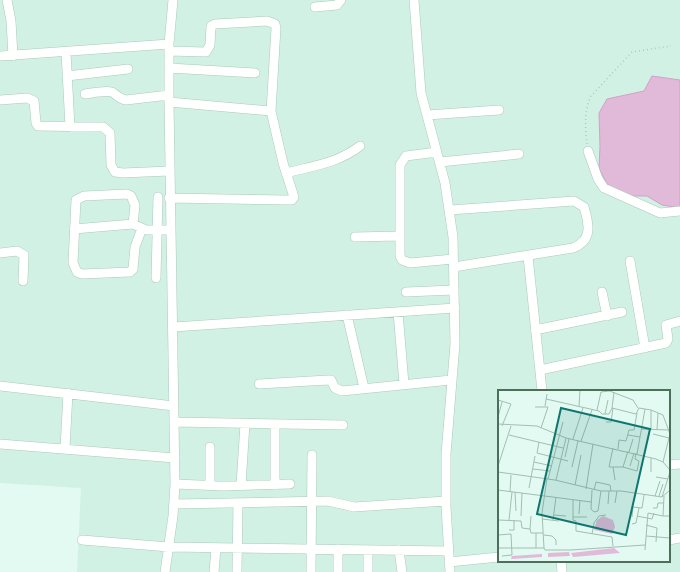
<svg xmlns="http://www.w3.org/2000/svg" width="680" height="572" font-family="'Fira Sans Condensed',sans-serif">
	<style>
		.residential { fill: #d2f1e5; fill-rule: evenodd }
		.water { fill: #e1bad9; stroke: #d2a1c7 }
		.lines { fill: none; stroke-linecap: round; stroke-linejoin: round }
		.minor-casing { stroke: #abc9bb; stroke-width: 10 }
		.path { stroke: #a1d1b7; stroke-width: 1.5; stroke-dasharray: 1 3; stroke-linecap: butt }
		.minor { stroke: #fff; stroke-width: 9 }
		.inset-road { fill: none; stroke: #a2beb1; stroke-width: 1 }
		.view { fill: #0f766e; fill-opacity: 0.15; stroke: #0f766e; stroke-width: 2 }
		.inset-edge { fill: none; stroke: #4c6f5b; stroke-width: 2 }
	</style>
	<rect width="100%" height="100%" fill="#e3faf2"/>
	<path class="residential" d="M0 0H680V572H77L81 488 0 483ZM499 391H669V561H499Z"/>
	<path class="water" d="M652 76 680 80V208L662 205 647 196H634L621 192 607 184 599 168 600 147 599 113 607 99 644 91Z"/>
	<g class="lines">
		<defs>
			<path id="minor" d="M7 0 11 21 13 56
				M414 0 421 93 445 183 453 237 455 344 446 454V507L450 572
				M315 7 337 5 341 0
				M169 51 206 52 210 45 211 26 215 24 267 21 275 24 276 28 271 111 283 163 294 197 292 200H288L169 198
				M66 52 70 127
				M0 56 169 44
				M169 68 255 73
				M67 76 128 69
				M85 94C93 93 104 90 112 92 117 95 119 99 126 100L169 95
				M0 100 27 98 34 101 36 123 38 126 103 127 110 133 111 165 115 172 123 173 169 171
				M169 102 271 111
				M427 115 499 110
				M588 151 598 179 604 188 660 213 680 211
				M437 152 406 156 400 165V256L402 260 410 263 453 259
				M440 162 519 154
				M286 173C313 166 338 163 360 146
				M450 210 574 201 584 207C589 224 593 240 573 248L454 267
				M133 224 135 205 131 196 127 194 84 196 76 200 73 263 77 272 82 274 130 272 133 269 135 247 142 228
				M74 229 133 224 146 230H170
				M355 237 399 236
				M0 253 17 251 24 255 23 281
				M528 256 542 391
				M630 261 645 348
				M156 278 158 197
				M406 292 454 290
				M602 292 607 316
				M398 312 404 384
				M347 315 364 388
				M173 327 455 308
				M535 330 622 312
				M540 370 666 343 668 339 666 325 680 321
				M259 384 328 380H331L335 388 342 391 451 380
				M0 386 174 406
				M175 422 343 425
				M0 444 175 458
				M210 447V485
				M65 448 68 393
				M669 465 680 464
				M175 484 223 486 290 484
				M241 485 245 424
				M275 485V425
				M174 504 328 501 354 507 446 501
				M82 540 169 547 448 551
				M669 540 680 538
				M338 549V572
				M368 550V572
				M399 550 402 572
				M561 561 562 572
				M449 562 499 557
				M165 572 173 516 175 484 169 102V44L173 0
				M214 572 216 548
				M237 572 238 503
				M311 572 312 455"/>
		</defs>
		<use href="#minor" class="minor-casing"/>
		<path class="path" d="M587 144C585 128 584 111 591 96L632 52 671 46"/>
		<use href="#minor" class="minor"/>
	</g>
	<g transform="translate(498 390)">
		<rect width="172" height="172" fill="#e3faf2"/>
		<path d="M105 126 115 130 117 137 114 144 96 140 99 130ZM116 158 122 163 75 167 73 163ZM71 162 72 166 50 167V163ZM44 164V167L13 169 14 166Z" fill="#e1bad9"/>
		<path class="inset-road" d="M109 0 135 10 140 18M48 9 101 21 104 24H111L114 18 138 24 141 18 153 20 165 25 172 44M0 10 13 14 4 36M47 16 49 4M37 17H50L43 38M81 17 82 0M114 18 116 2M99 20 103 2 111 1M153 20V40M107 24 110 10M0 27 4 12M108 32H113L115 18M0 34 39 36 68 48 158 69 165 72 172 80M143 39 171 40M159 40 160 23M155 44 171 48M11 45 65 58M130 45 142 47M75 49 85 18M83 51 94 20M41 52 39 63 70 71M115 58 111 77H125L139 81 141 71 137 69 138 63M120 59 121 50 128 51 131 40H136L139 23M131 62 135 49M139 64 147 19M67 67 71 49M36 72 54 76M165 72 172 44M0 76 13 36M132 76 136 63M74 77 80 51M115 77 117 90M125 77 130 61M35 79 52 81M0 82 57 90 103 101H123L164 107 172 100M153 82V68M158 87 170 89M50 89 65 32M58 90 68 48M77 95 83 65M31 98 37 66M88 99 95 54M0 100 93 112M94 100 93 119 96 122 100 121 103 101M96 100 98 92 112 95 113 101M12 102 13 85M17 102 18 121M157 106 162 91M161 106 165 94M166 106 165 126H172M164 107 172 82M75 110V130L78 131V141L114 147 115 156M117 113 119 101M110 114 111 101M155 118H159L160 113H166M81 124 82 110M56 125 68 126M23 126 24 103M139 126 154 129 156 123M75 127H89M134 127 135 117 144 118 146 105M44 129 61 131M0 130 23 131 24 138 32 139 33 143H45M11 130 14 102M55 130 58 107M134 134 138 133 141 118M148 135 159 138 158 152M32 139 33 126M11 140H16V130M38 143V158M94 144 96 133 101 126 108 125M0 145 13 144 14 165 4 166M46 145 54 146 58 150V155M148 146 172 148M0 158H46L44 123 49 88M46 158 47 160H73L147 155M147 160 150 123 165 126"/>
		<path class="view" d="M63 18 152 39 128 145 39 124Z"/>
		<rect width="172" height="172" class="inset-edge"/>
	</g>
</svg>
